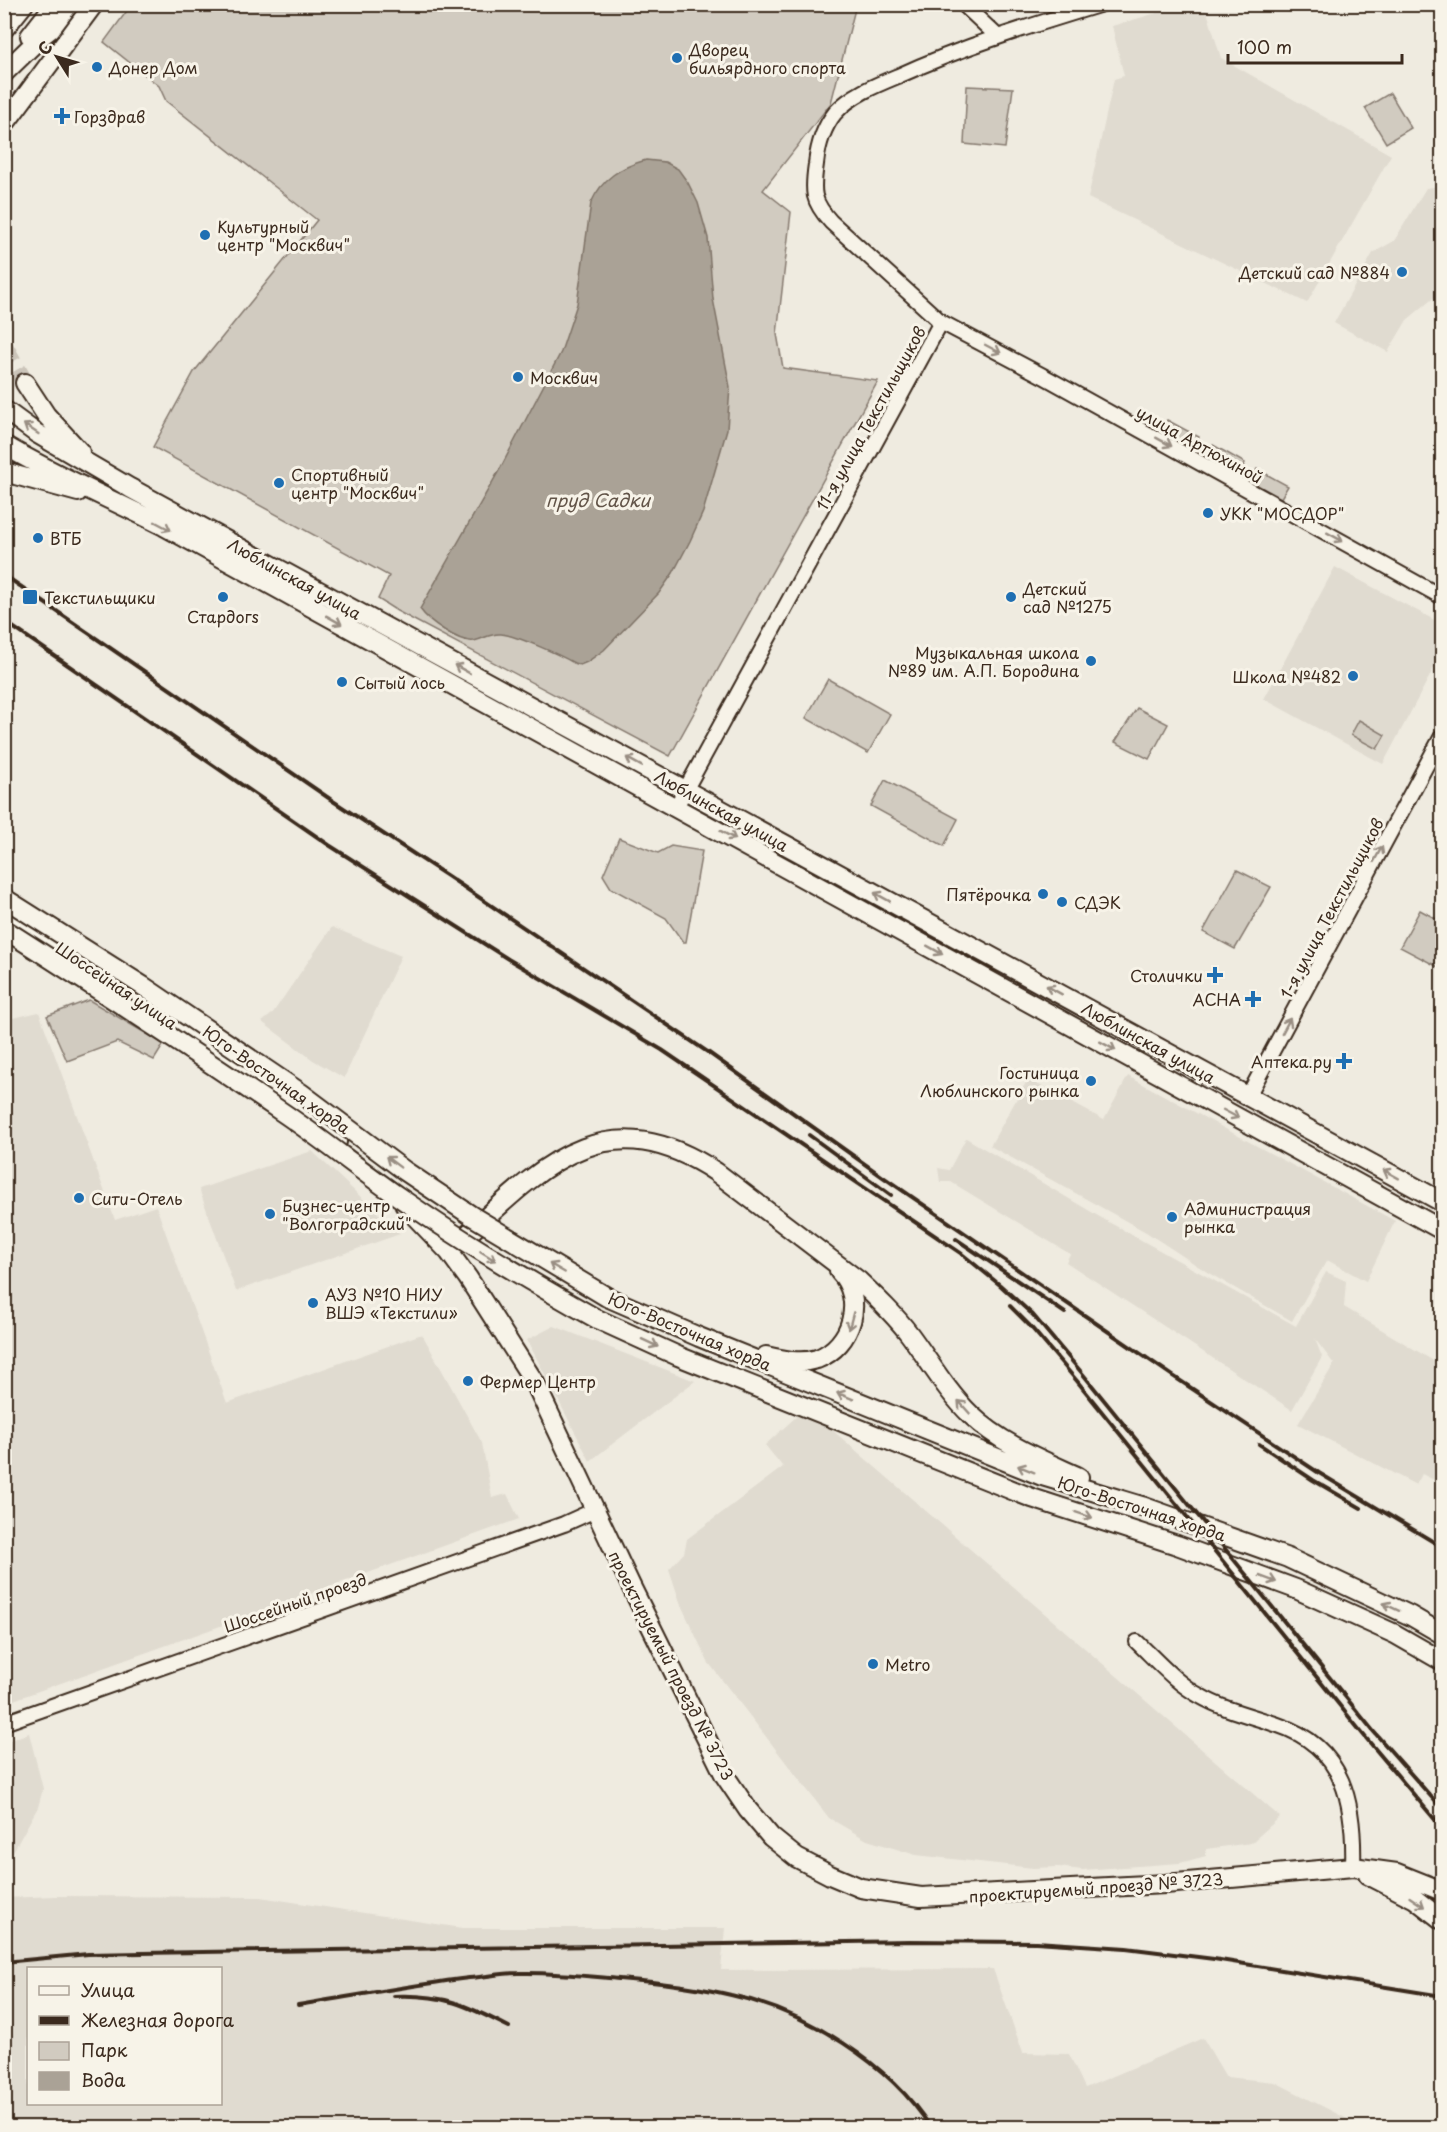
<svg xmlns="http://www.w3.org/2000/svg" width="1447" height="2132" font-family="'Playpen Sans',sans-serif">
	<style>
		.built { fill: #e0dbd0; fill-rule: evenodd }
		.green { fill: #d1cbc0; stroke: #867a6f; stroke-width: 1.5 }
		.water { fill: #aaa296; stroke: #7e7266; stroke-width: 1.5 }
		.lines { fill: none; stroke-linecap: round; stroke-linejoin: round }
		.major-tunnel { stroke: #cbc4b9; stroke-width: 18; stroke-dasharray: 18 9; stroke-linecap: butt }
		.minor-casing { stroke: #3b2a1e; stroke-width: 18 }
		.major-casing { stroke: #3b2a1e; stroke-width: 22 }
		.minor { stroke: #f7f3e8; stroke-width: 14 }
		.major { stroke: #f7f3e8; stroke-width: 18 }
		.rail { stroke: #3b2a1e; stroke-width: 4 }
		.major-bridge-casing { stroke: #3b2a1e; stroke-width: 22; stroke-linecap: butt }
		.major-bridge { stroke: #f7f3e8; stroke-width: 18 }
		.oneway { stroke: #998e83 }
		.poi-dot { fill: #1f6fb2; stroke: #f7f3e8; stroke-width: 2 }
		.labels { text-anchor: middle; dominant-baseline: central; stroke-width: 6; stroke-linejoin: round; paint-order: stroke }
		.poi-label { font-size: 16px; fill: #3b2a1e; stroke: #f7f3e8; text-anchor: start }
		.street-label { font-size: 16px; fill: #3b2a1e; stroke: #f7f3e8 }
		.water-label { font-size: 18px; font-style: italic; fill: #625448; stroke: #f7f3e8 }
	</style>
	<rect width="100%" height="100%" fill="#efebe0"/>
	<filter id="ink" filterUnits="userSpaceOnUse"><feTurbulence type="fractalNoise" baseFrequency=".0167" numOctaves="2"/><feDisplacementMap in="SourceGraphic" scale="12" xChannelSelector="R" yChannelSelector="G"/><feConvolveMatrix kernelMatrix="1 2 1 2 8 2 1 2 1" color-interpolation-filters="sRGB"/></filter>
	<g filter="url(#ink)">
		<path class="built" d="M1184 5H1205L1221 58 1391 155 1307 303 1088 198 1114 79 1124 76 1112 26Z
			M1442 186V291L1407 320 1388 352 1334 323 1373 253 1394 241 1426 188Z
			M1335 567 1442 624V653L1383 764 1264 699Z
			M332 927 401 956 344 1078 313 1060 262 1022 272 1014Z
			M39 1012 115 1220 156 1206 227 1403 422 1334 482 1443 492 1498 507 1494 519 1519 5 1703 4 1020Z
			M1128 1076 1395 1221 1366 1281 1327 1260 1292 1321 1207 1272 1146 1232 990 1146 1028 1079 1104 1120Z
			M966 1138 1105 1220 1296 1326 1326 1272 1346 1281 1344 1307 1442 1366V1484L1422 1474 1416 1485 1298 1424 1334 1364 1315 1339 1322 1357 1292 1410 1066 1262 1070 1254 951 1182H940L938 1168 949 1170Z
			M312 1151 400 1234 236 1291 199 1189Z
			M554 1326 695 1381 590 1461 527 1340Z
			M797 1416 823 1422 1280 1817 1251 1843 1206 1849V1856L1180 1863 1082 1870 1059 1867 1033 1868 916 1855 867 1840 829 1818 708 1662 681 1605 669 1569 684 1553 687 1539 783 1467 765 1445Z
			M29 1733 43 1789 38 1807 14 1850 5 1859V1742Z
			M56 1896 260 1897 462 1928H725L721 1970 993 1969 1023 2053 1069 2054 1085 2088 1203 2038 1226 2077 1275 2082 1363 2127H5V1898ZM28 1968H220V2104H28Z"/>
		<path class="green" d="M132 4 856 5 831 103 763 190 791 212 777 334 783 368 878 381 670 756 397 611 378 599 389 576 153 447 194 372 317 220 166 101 159 86 104 42Z
			M967 86 1013 88 1005 148 964 144Z
			M1390 93 1411 128 1386 143 1365 108Z
			M1167 420 1199 437 1192 449 1161 432Z
			M1213 445 1245 463 1238 475 1206 457Z
			M1257 469 1288 486 1281 498 1250 481Z
			M828 679 890 714 868 753 806 718Z
			M1137 708 1168 724 1149 759 1115 742Z
			M1359 720 1385 735 1377 749 1351 735Z
			M885 780 958 819 944 846 871 806Z
			M619 838 658 853 671 846 702 851 686 942H683L666 918 611 888 603 875Z
			M1237 870 1271 887 1235 949 1203 932Z
			M1420 910 1442 922V969L1400 947Z
			M89 1000 164 1044 154 1060 117 1042 67 1061 47 1016Z"/>
		<path class="water" d="M646 160 665 162 678 169 688 183 698 203 708 238 713 299 730 387 727 429 703 512 690 541 673 573 659 593 604 650 587 662 580 665 574 663C558 654 518 636 501 634 490 633 484 639 474 641 459 643 428 621 420 609L501 467 561 352 577 304 591 203C602 178 621 167 646 160Z"/>
		<g class="lines">
			<path class="major-tunnel" d="M4 346 25 383"/>
			<defs>
				<path id="minor" d="M963 4 998 37
					M1102 4C1033 25 964 46 898 76 876 85 851 95 835 113 823 128 818 145 816 164 812 192 812 201 831 222L941 322 1045 377 1442 597
					M676 807 941 322
					M1248 1096 1442 736
					M1137 1642C1157 1661 1176 1683 1200 1696 1224 1710 1252 1716 1278 1725 1345 1747 1355 1805 1353 1867
					M4 1723 564 1524 595 1510"/>
				<path id="major" d="M4 29 24 4
					M30 36 55 4
					M4 73 43 35 83 4
					M25 383 46 415 80 452
					M6 411 36 433 130 488 1442 1202
					M4 445C56 476 111 499 164 526L1442 1230
					M4 472 78 492
					M4 908 256 1079 337 1142
					M405 1206 449 1252 468 1278 535 1383 631 1586 725 1776 748 1810 771 1837 797 1858 830 1875 861 1888 921 1897 1165 1884 1353 1867 1397 1873 1442 1891
					M452 1249C536 1173 599 1095 716 1172L859 1281C877 1298 895 1315 910 1335 930 1362 947 1392 971 1415 1001 1444 1042 1460 1079 1477
					M607 1297 699 1337 1042 1476 1142 1506 1288 1558 1411 1616 1442 1634
					M597 1319 678 1356 1032 1498 1177 1545 1296 1589 1395 1634 1442 1661
					M766 1356C783 1360 801 1364 817 1359 852 1346 866 1299 839 1271
					M1368 1875 1415 1899 1442 1920"/>
			</defs>
			<use href="#minor" class="minor-casing"/>
			<use href="#major" class="major-casing"/>
			<use href="#minor" class="minor"/>
			<use href="#major" class="major"/>
			<path class="rail" d="M4 575 333 801 449 877 709 1053 883 1177 1173 1376 1319 1473 1442 1547
				M4 621 329 845 508 959 662 1050 962 1254 1000 1285 1033 1315 1082 1373 1374 1732 1442 1809
				M809 1135 891 1195
				M956 1239 1065 1313
				M1010 1306 1030 1326 1077 1381 1366 1738 1442 1828
				M1259 1444 1313 1480 1361 1508
				M4 1962 88 1954 142 1953 910 1941 1036 1942 1126 1948 1214 1959 1442 1996
				M394 1996C444 1994 466 2005 509 2027
				M298 2005C355 1996 412 1985 469 1978 485 1977 502 1973 519 1973 552 1972 586 1976 619 1979 656 1982 694 1986 731 1995 805 2011 890 2063 931 2128"/>
			<defs>
				<path id="major-bridge" d="M4 125 94 4
					M4 898 143 986 301 1093 405 1171 472 1216 607 1297
					M4 929C98 989 190 1049 282 1112 322 1139 360 1170 399 1197 463 1242 529 1281 597 1319"/>
			</defs>
			<use href="#major-bridge" class="major-bridge-casing"/>
			<use href="#major-bridge" class="major-bridge"/>
		</g>
		<defs><path id="oneway-shaft" d="M-6 0H5M1.5-3L5.5 0L1.5 3" fill="none" stroke-width="1.6" stroke-linecap="round" stroke-linejoin="round" transform="scale(1.5)"/></defs>
		<g class="oneway">
			<use href="#oneway-shaft" transform="translate(993 349) rotate(28)"/>
			<use href="#oneway-shaft" transform="translate(31 429) rotate(-146)"/>
			<use href="#oneway-shaft" transform="translate(1164 442) rotate(29)"/>
			<use href="#oneway-shaft" transform="translate(163 526) rotate(28)"/>
			<use href="#oneway-shaft" transform="translate(1335 537) rotate(29)"/>
			<use href="#oneway-shaft" transform="translate(334 620) rotate(29)"/>
			<use href="#oneway-shaft" transform="translate(462 669) rotate(-151)"/>
			<use href="#oneway-shaft" transform="translate(634 762) rotate(-151)"/>
			<use href="#oneway-shaft" transform="translate(728 835) rotate(29)"/>
			<use href="#oneway-shaft" transform="translate(1378 854) rotate(-62)"/>
			<use href="#oneway-shaft" transform="translate(882 897) rotate(-151)"/>
			<use href="#oneway-shaft" transform="translate(935 950) rotate(29)"/>
			<use href="#oneway-shaft" transform="translate(1054 990) rotate(-151)"/>
			<use href="#oneway-shaft" transform="translate(1286 1026) rotate(-62)"/>
			<use href="#oneway-shaft" transform="translate(1108 1046) rotate(29)"/>
			<use href="#oneway-shaft" transform="translate(1231 1114) rotate(28)"/>
			<use href="#oneway-shaft" transform="translate(393 1162) rotate(-143)"/>
			<use href="#oneway-shaft" transform="translate(1391 1174) rotate(-151)"/>
			<use href="#oneway-shaft" transform="translate(488 1256) rotate(32)"/>
			<use href="#oneway-shaft" transform="translate(557 1268) rotate(-150)"/>
			<use href="#oneway-shaft" transform="translate(851 1321) rotate(105)"/>
			<use href="#oneway-shaft" transform="translate(650 1343) rotate(25)"/>
			<use href="#oneway-shaft" transform="translate(845 1396) rotate(-158)"/>
			<use href="#oneway-shaft" transform="translate(964 1407) rotate(-132)"/>
			<use href="#oneway-shaft" transform="translate(1026 1469) rotate(-158)"/>
			<use href="#oneway-shaft" transform="translate(1084 1515) rotate(18)"/>
			<use href="#oneway-shaft" transform="translate(1268 1579) rotate(20)"/>
			<use href="#oneway-shaft" transform="translate(1391 1607) rotate(-155)"/>
			<use href="#oneway-shaft" transform="translate(1417 1902) rotate(34)"/>
		</g>
	</g>
	<g class="poi-dot">
		<circle cx="677" cy="58" r="6"/>
		<circle cx="97" cy="67" r="6"/>
		<path d="M59 107h6v6h6v6h-6v6h-6v-6h-6v-6h6z"/>
		<circle cx="205" cy="235" r="6"/>
		<circle cx="1402" cy="272" r="6"/>
		<circle cx="518" cy="377" r="6"/>
		<circle cx="279" cy="483" r="6"/>
		<circle cx="1208" cy="513" r="6"/>
		<circle cx="38" cy="538" r="6"/>
		<rect x="22" y="589" width="16" height="16" rx="3"/>
		<circle cx="223" cy="597" r="6"/>
		<circle cx="1011" cy="597" r="6"/>
		<circle cx="1091" cy="661" r="6"/>
		<circle cx="1353" cy="676" r="6"/>
		<circle cx="342" cy="682" r="6"/>
		<circle cx="1043" cy="894" r="6"/>
		<circle cx="1062" cy="902" r="6"/>
		<path d="M1212 966h6v6h6v6h-6v6h-6v-6h-6v-6h6z"/>
		<path d="M1250 990h6v6h6v6h-6v6h-6v-6h-6v-6h6z"/>
		<path d="M1341 1052h6v6h6v6h-6v6h-6v-6h-6v-6h6z"/>
		<circle cx="1091" cy="1081" r="6"/>
		<circle cx="79" cy="1198" r="6"/>
		<circle cx="270" cy="1214" r="6"/>
		<circle cx="1172" cy="1217" r="6"/>
		<circle cx="313" cy="1303" r="6"/>
		<circle cx="468" cy="1381" r="6"/>
		<circle cx="873" cy="1664" r="6"/>
	</g>
	<g class="labels">
		<g class="poi-label">
			<text x="689" y="49">Дворец<tspan x="689" dy="18">бильярдного спорта</tspan></text>
			<text x="109" y="67">Донер Дом</text>
			<text x="74" y="116">Горздрав</text>
			<text x="217" y="226">Культурный<tspan x="217" dy="18">центр "Москвич"</tspan></text>
			<text x="1390" y="272" text-anchor="end">Детский сад №884</text>
			<text x="530" y="377">Москвич</text>
			<text x="291" y="474">Спортивный<tspan x="291" dy="18">центр "Москвич"</tspan></text>
			<text x="1220" y="513">УКК "МОСДОР"</text>
			<text x="50" y="538">ВТБ</text>
			<text x="1023" y="588">Детский<tspan x="1023" dy="18">сад №1275</tspan></text>
			<text x="44" y="597">Текстильщики</text>
			<text x="223" y="616" text-anchor="middle">Стардогs</text>
			<text x="1079" y="652" text-anchor="end">Музыкальная школа<tspan x="1079" dy="18">№89 им. А.П. Бородина</tspan></text>
			<text x="1341" y="676" text-anchor="end">Школа №482</text>
			<text x="354" y="682">Сытый лось</text>
			<text x="1031" y="894" text-anchor="end">Пятёрочка</text>
			<text x="1074" y="902">СДЭК</text>
			<text x="1203" y="975" text-anchor="end">Столички</text>
			<text x="1241" y="999" text-anchor="end">АСНА</text>
			<text x="1332" y="1061" text-anchor="end">Аптека.ру</text>
			<text x="1079" y="1072" text-anchor="end">Гостиница<tspan x="1079" dy="18">Люблинского рынка</tspan></text>
			<text x="91" y="1198">Сити-Отель</text>
			<text x="282" y="1205">Бизнес-центр<tspan x="282" dy="18">"Волгоградский"</tspan></text>
			<text x="1184" y="1208">Администрация<tspan x="1184" dy="18">рынка</tspan></text>
			<text x="325" y="1294">АУЗ №10 НИУ<tspan x="325" dy="18">ВШЭ «Текстили»</tspan></text>
			<text x="480" y="1381">Фермер Центр</text>
			<text x="885" y="1664">Metro</text>
		</g>
		<g class="street-label">
			<text transform="translate(870 418) rotate(-61)">11-я улица Текстильщиков</text>
			<text transform="translate(1200 444) rotate(29)">улица Артюхиной</text>
			<text transform="translate(295 578) rotate(29)">Люблинская улица</text>
			<text transform="translate(722 810) rotate(29)">Люблинская улица</text>
			<text transform="translate(1331 908) rotate(-62)">1-я улица Текстильщиков</text>
			<text transform="translate(117 985) rotate(34)">Шоссейная улица</text>
			<text transform="translate(1149 1042) rotate(29)">Люблинская улица</text>
			<text transform="translate(277 1079) rotate(35)">Юго-Восточная хорда</text>
			<text transform="translate(690 1331) rotate(23)">Юго-Восточная хорда</text>
			<text transform="translate(1142 1508) rotate(18)">Юго-Восточная хорда</text>
			<text transform="translate(295 1602) rotate(-19)">Шоссейный проезд</text>
			<text transform="translate(672 1665) rotate(63)">проектируемый проезд № 3723</text>
			<text transform="translate(1096 1887) rotate(-4)">проектируемый проезд № 3723</text>
		</g>
		<g class="water-label">
			<text x="598" y="499">пруд Садки</text>
		</g>
	</g>
	<rect width="1447" height="2132" fill="none" stroke="#f7f3e8" stroke-width="24"/>
	<rect x="12" y="12" width="1423" height="2108" fill="none" stroke="#3b2a1e" stroke-width="2" filter="url(#ink)"/>
	<rect x="27" y="1967" width="195" height="138" fill="#f7f3e8" stroke="#aca397" stroke-width="1.5"/>
	<rect x="39" y="1986" width="30" height="9" fill="#f7f3e8" stroke="#aca397" stroke-width="1.5"/>
	<text x="81" y="1997" font-size="18" fill="#3b2a1e">Улица</text>
	<rect x="39" y="2016" width="30" height="9" fill="#3b2a1e" stroke="#aca397" stroke-width="1.5"/>
	<text x="81" y="2027" font-size="18" fill="#3b2a1e">Железная дорога</text>
	<rect x="39" y="2042" width="30" height="18" fill="#d1cbc0" stroke="#aca397" stroke-width="1.5"/>
	<text x="81" y="2057" font-size="18" fill="#3b2a1e">Парк</text>
	<rect x="39" y="2072" width="30" height="18" fill="#aaa296" stroke="#aca397" stroke-width="1.5"/>
	<text x="81" y="2087" font-size="18" fill="#3b2a1e">Вода</text>
	<g transform="translate(57 57) rotate(307)" stroke="#f7f3e8" stroke-width="4.5" paint-order="stroke">
	<path d="M0-4.5L10 22L0 15L-10 22Z" fill="#3b2a1e"/>
	<text y="-9" font-size="16" font-weight="bold" text-anchor="middle" fill="#3b2a1e">С</text>
	</g>
	<path d="M1228 54v9h174v-9" fill="none" stroke="#3b2a1e" stroke-width="3"/>
	<text x="1237" y="54" font-size="18" fill="#3b2a1e" stroke="#f7f3e8" stroke-width="4.5" paint-order="stroke">100 m</text>
</svg>
